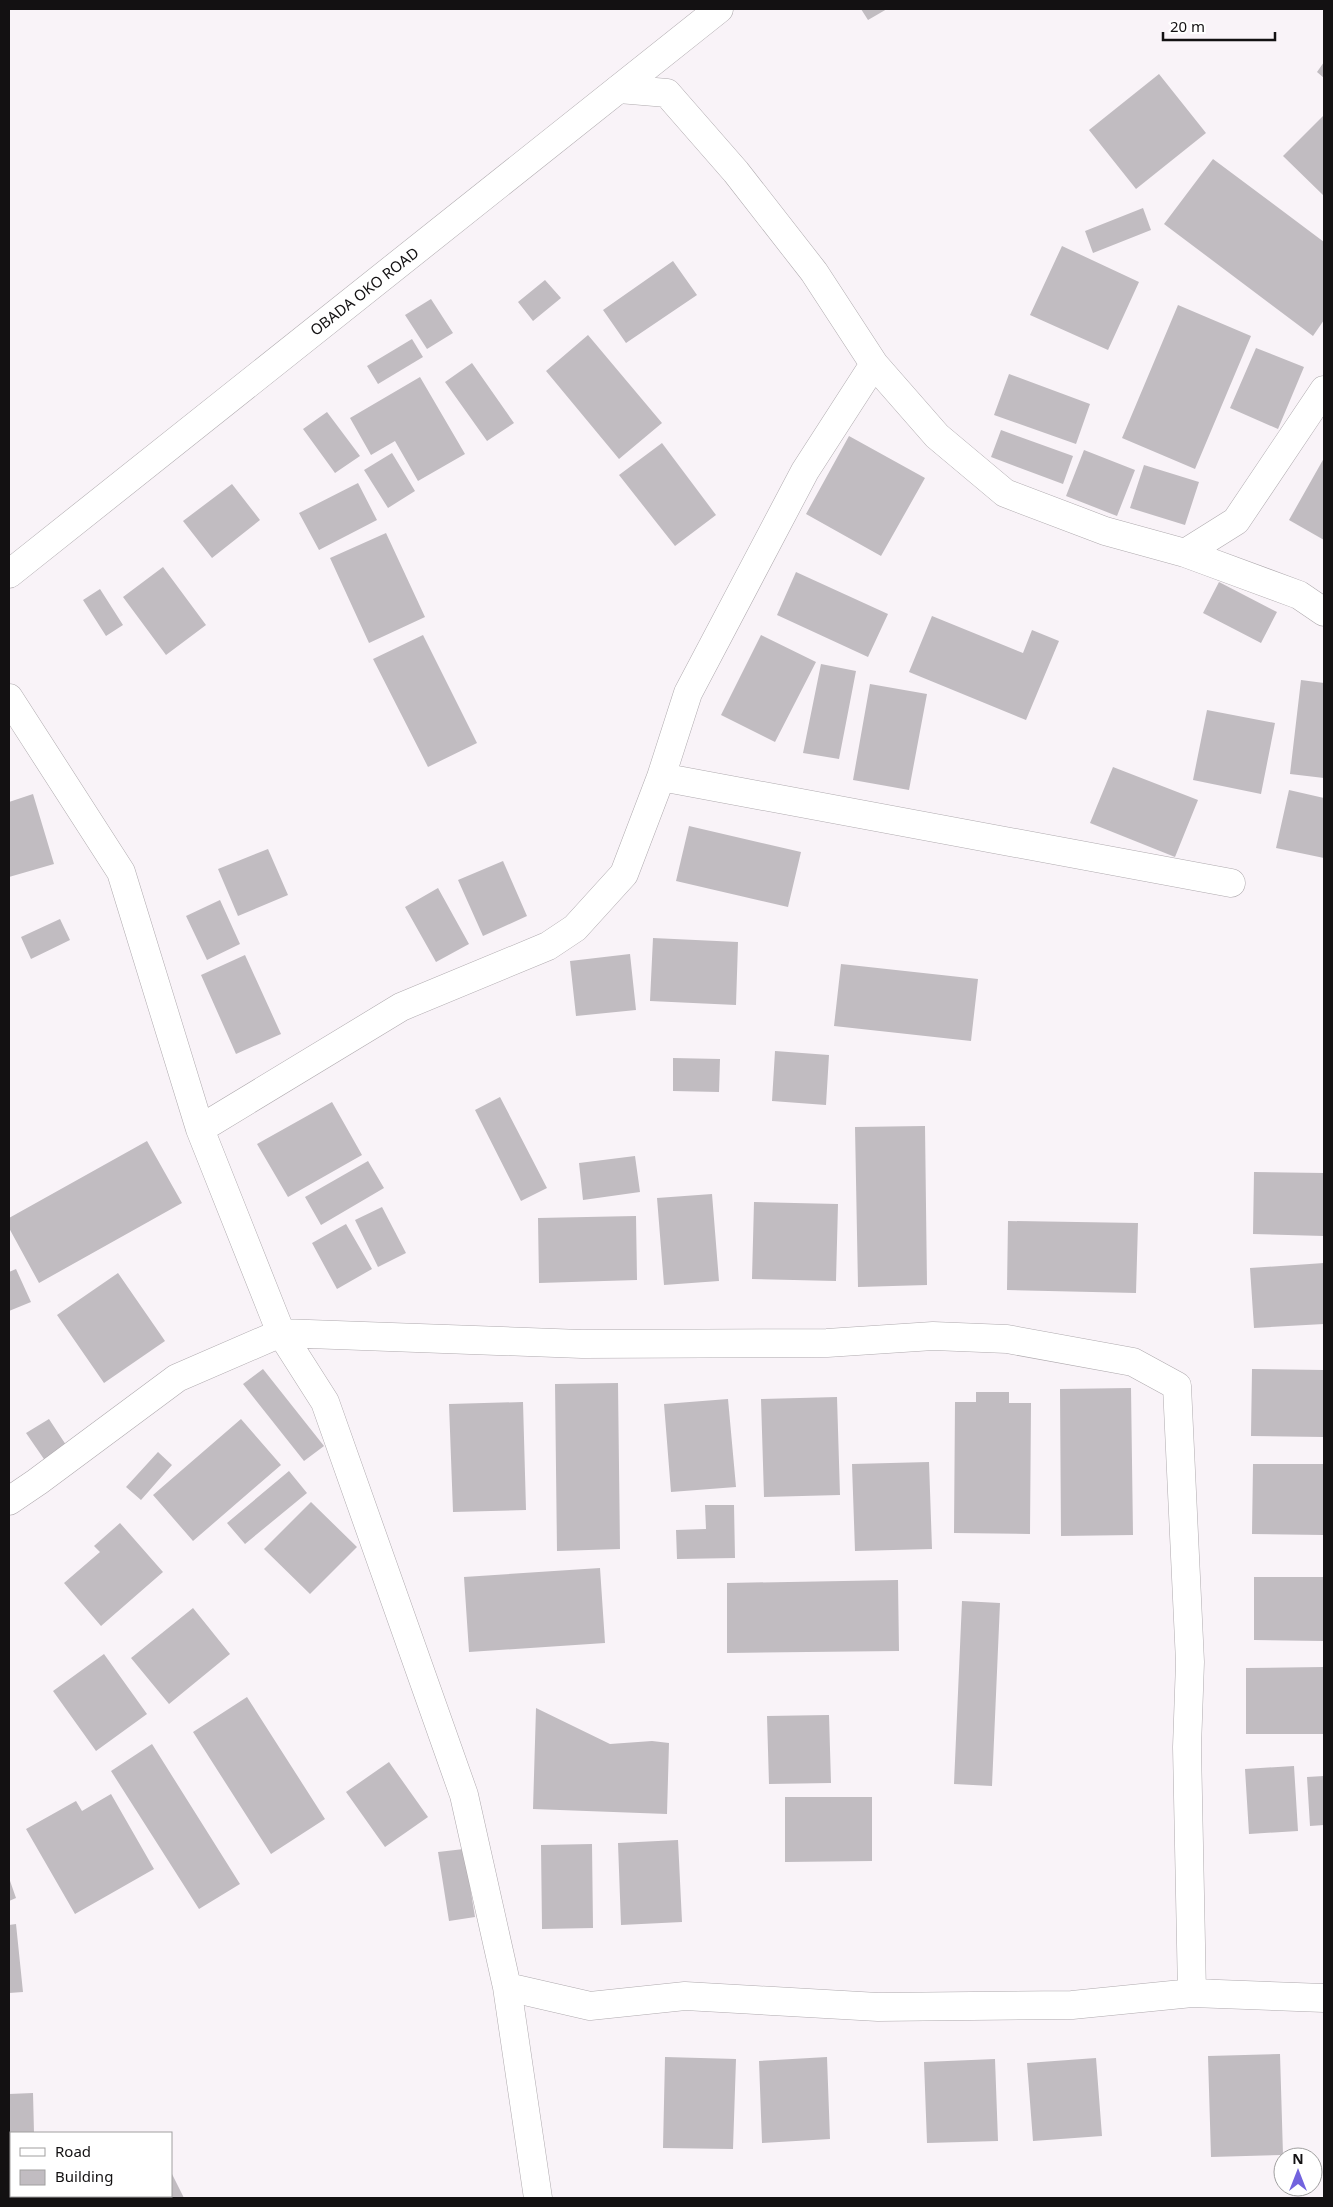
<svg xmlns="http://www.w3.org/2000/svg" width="1333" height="2207" font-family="'Noto Sans',sans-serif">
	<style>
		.building { fill: #c1bcc1 }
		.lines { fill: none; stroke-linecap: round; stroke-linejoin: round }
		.minor-casing { stroke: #afaaae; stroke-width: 29 }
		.secondary-casing { stroke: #afaaae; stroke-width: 29 }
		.minor { stroke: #fff; stroke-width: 28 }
		.secondary { stroke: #fff; stroke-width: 28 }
		.labels { text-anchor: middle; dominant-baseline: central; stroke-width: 4; stroke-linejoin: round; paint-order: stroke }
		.street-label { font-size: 15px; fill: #131112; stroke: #fff }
	</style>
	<rect width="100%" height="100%" fill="#f9f3f8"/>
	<path class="building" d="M861 9H887L868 20Z
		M1324 62V78L1317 72Z
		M1159 74 1206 133 1136 189 1089 130Z
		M1323 116 1324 117V196L1283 156Z
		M1213 159 1324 242V320L1313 336 1164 224Z
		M1143 208 1151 230 1093 253 1085 231Z
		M1062 246 1139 282 1108 350 1030 315Z
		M673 261 697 295 626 343 603 310Z
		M545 280 561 298 533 321 518 302Z
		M431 299 453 333 427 349 405 315Z
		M1178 305 1251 336 1195 469 1122 438Z
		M588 335 662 423 619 459 546 371Z
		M412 339 423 357 378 384 367 366Z
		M1256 348 1304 367 1278 429 1230 408Z
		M472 363 514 423 487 441 445 382Z
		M1009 374 1090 404 1076 444 994 415Z
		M420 377 465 454 418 481 395 441 371 455 350 418Z
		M327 412 360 456 335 473 303 429Z
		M1001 430 1073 456 1063 484 991 457Z
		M849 436 925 478 881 556 806 514Z
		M662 443 716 515 675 546 619 475Z
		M1084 450 1135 470 1117 516 1066 496Z
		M392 453 415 491 388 508 364 470Z
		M1324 458V540L1289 520Z
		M1144 465 1199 482 1185 525 1130 508Z
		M358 483 377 520 319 550 299 513Z
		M232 484 260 520 212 558 183 521Z
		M386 533 425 617 369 643 330 558Z
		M163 567 206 625 166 655 123 597Z
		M796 572 888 614 868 657 777 615Z
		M1219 582 1277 612 1261 643 1203 613Z
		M100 589 123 625 106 636 83 600Z
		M932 616 1023 653 1032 630 1059 641 1026 720 909 672Z
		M423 635 477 743 428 767 373 659Z
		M761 635 816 662 775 742 721 715Z
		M821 664 856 671 839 759 803 753Z
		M1301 680 1324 683V778L1290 774Z
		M870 684 927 694 909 790 853 780Z
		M1207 710 1275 723 1261 794 1193 780Z
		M1113 767 1198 800 1175 857 1090 823Z
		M1289 790 1324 798V858L1276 848Z
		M33 794 54 864 9 877V802Z
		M689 826 801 852 788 907 676 881Z
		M268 849 288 895 238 916 218 869Z
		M503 861 527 916 483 936 458 880Z
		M438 888 469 944 436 962 405 907Z
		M220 900 240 944 207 960 186 916Z
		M60 919 70 940 31 959 21 937Z
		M653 938 738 942 736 1005 650 1001Z
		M630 954 636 1010 576 1016 570 961Z
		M245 955 281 1034 236 1054 201 975Z
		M841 964 978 979 971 1041 834 1026Z
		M775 1051 829 1055 826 1105 772 1101Z
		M673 1058 720 1059 719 1092 673 1091Z
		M500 1097 547 1188 521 1201 475 1110Z
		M332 1102 362 1155 288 1197 257 1144Z
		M925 1126 927 1285 858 1287 855 1127Z
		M147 1141 182 1203 39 1283 9 1228V1218Z
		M635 1156 640 1192 583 1200 579 1163Z
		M368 1161 384 1188 321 1225 305 1197Z
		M1254 1172 1324 1173V1236L1253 1234Z
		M712 1194 719 1281 664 1285 657 1198Z
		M754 1202 838 1204 836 1281 752 1279Z
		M382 1207 406 1253 378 1267 355 1220Z
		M636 1216 637 1280 539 1283 538 1218Z
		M1008 1221 1138 1223 1136 1293 1007 1290Z
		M346 1224 372 1269 337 1289 312 1243Z
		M1324 1263V1324L1254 1328 1250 1268Z
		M16 1269 31 1302 9 1311V1272Z
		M118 1273 165 1341 104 1383 57 1315Z
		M263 1369 324 1446 304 1461 243 1384Z
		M1252 1369 1324 1370V1437L1251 1436Z
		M618 1383 620 1549 557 1551 555 1384Z
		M1131 1388 1133 1535 1061 1536 1060 1389Z
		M976 1392H1009V1403H1031L1030 1534 954 1533 955 1402H976Z
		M837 1397 840 1495 764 1497 761 1399Z
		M728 1399 736 1487 671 1492 664 1404Z
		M523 1402 526 1510 453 1512 449 1404Z
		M49 1419 68 1448 46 1462 26 1433Z
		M241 1419 281 1465 193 1541 153 1495Z
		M158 1452 172 1465 141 1500 126 1487Z
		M929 1462 932 1549 855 1551 852 1464Z
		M1253 1464H1324V1535L1252 1534Z
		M289 1471 307 1493 245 1544 227 1523Z
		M311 1502 357 1547 310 1594 264 1549Z
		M705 1505H734L735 1558 677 1559 676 1530 706 1529Z
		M120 1523 163 1572 101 1626 64 1583 100 1552 94 1546Z
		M600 1568 605 1643 469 1652 464 1577Z
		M1254 1577H1324V1641L1254 1640Z
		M898 1580 899 1651 727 1653V1583Z
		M962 1601 1000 1603 992 1786 954 1784Z
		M193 1608 230 1654 169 1704 131 1658Z
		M104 1654 147 1714 96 1751 53 1691Z
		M1324 1667V1734H1246V1668Z
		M247 1697 325 1819 271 1854 193 1732Z
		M536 1708 610 1744 652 1741 669 1743 667 1814 533 1809Z
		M829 1715 831 1783 769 1784 767 1716Z
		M152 1744 240 1884 199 1909 111 1771Z
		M389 1762 428 1817 385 1847 346 1792Z
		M1294 1766 1298 1831 1249 1834 1245 1769Z
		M1324 1776V1825L1310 1826 1307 1777Z
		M111 1794 154 1869 75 1914 26 1829 76 1801 82 1811Z
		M785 1797H872V1861L785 1862Z
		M678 1840 682 1922 621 1925 618 1843Z
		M592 1844 593 1928 542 1929 541 1845Z
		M464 1849 475 1917 449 1921 438 1852Z
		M9 1878 16 1898 9 1901Z
		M16 1924 23 1992 9 1993V1925Z
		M1280 2054 1283 2155 1211 2157 1208 2056Z
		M665 2057 736 2059 733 2149 663 2148Z
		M827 2057 830 2139 762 2143 759 2061Z
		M1096 2058 1102 2136 1033 2141 1027 2063Z
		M995 2059 998 2141 927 2143 924 2062Z
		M33 2093 34 2133H11V2157H9V2094Z
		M171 2172 184 2198H125L124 2196H171Z"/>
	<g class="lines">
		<defs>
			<path id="minor" d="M619 89 667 93 736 172 814 272 874 364 937 436 1005 493 1105 531 1185 553 1236 521 1324 390
				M1185 553 1299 595 1324 612
				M9 698 121 872 200 1129 281 1333 325 1402 464 1795 507 1987 538 2198
				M661 777 1231 883
				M200 1129 401 1007 548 946 575 928 624 874 661 777 688 693 805 471 874 364
				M9 1501 37 1482 177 1378 281 1333 582 1344 827 1343 933 1336 1007 1339 1133 1362 1177 1386 1190 1662 1187 1747 1192 1993
				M507 1987 590 2006 685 1996 878 2007 1072 2005 1192 1993 1324 1998"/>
			<path id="secondary" d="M9 574 719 9"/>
		</defs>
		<use href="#minor" class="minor-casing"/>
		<use href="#secondary" class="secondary-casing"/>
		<use href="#minor" class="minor"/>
		<use href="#secondary" class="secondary"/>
	</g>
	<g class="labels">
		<g class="street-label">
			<text transform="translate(364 291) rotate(-38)">OBADA OKO ROAD</text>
		</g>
	</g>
	<rect width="1333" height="2207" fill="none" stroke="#131112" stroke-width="20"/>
	<rect x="10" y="2132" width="162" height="65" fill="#ffffff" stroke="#a1a0a0"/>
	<rect x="20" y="2148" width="25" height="8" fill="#ffffff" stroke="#a1a0a0"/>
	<text x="55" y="2157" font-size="15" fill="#131112">Road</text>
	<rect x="20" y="2170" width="25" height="15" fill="#c1bcc1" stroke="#a1a0a0"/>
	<text x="55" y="2182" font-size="15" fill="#131112">Building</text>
	<g transform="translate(1298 2172)"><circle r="24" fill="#ffffff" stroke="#a1a0a0"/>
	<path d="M0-4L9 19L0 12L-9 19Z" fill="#7263de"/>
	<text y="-8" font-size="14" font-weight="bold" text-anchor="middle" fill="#131112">N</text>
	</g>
	<path d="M1163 32v8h112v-8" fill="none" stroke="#131112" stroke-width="2.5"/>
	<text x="1170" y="32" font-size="15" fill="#131112" stroke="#ffffff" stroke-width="4" paint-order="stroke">20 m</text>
</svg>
